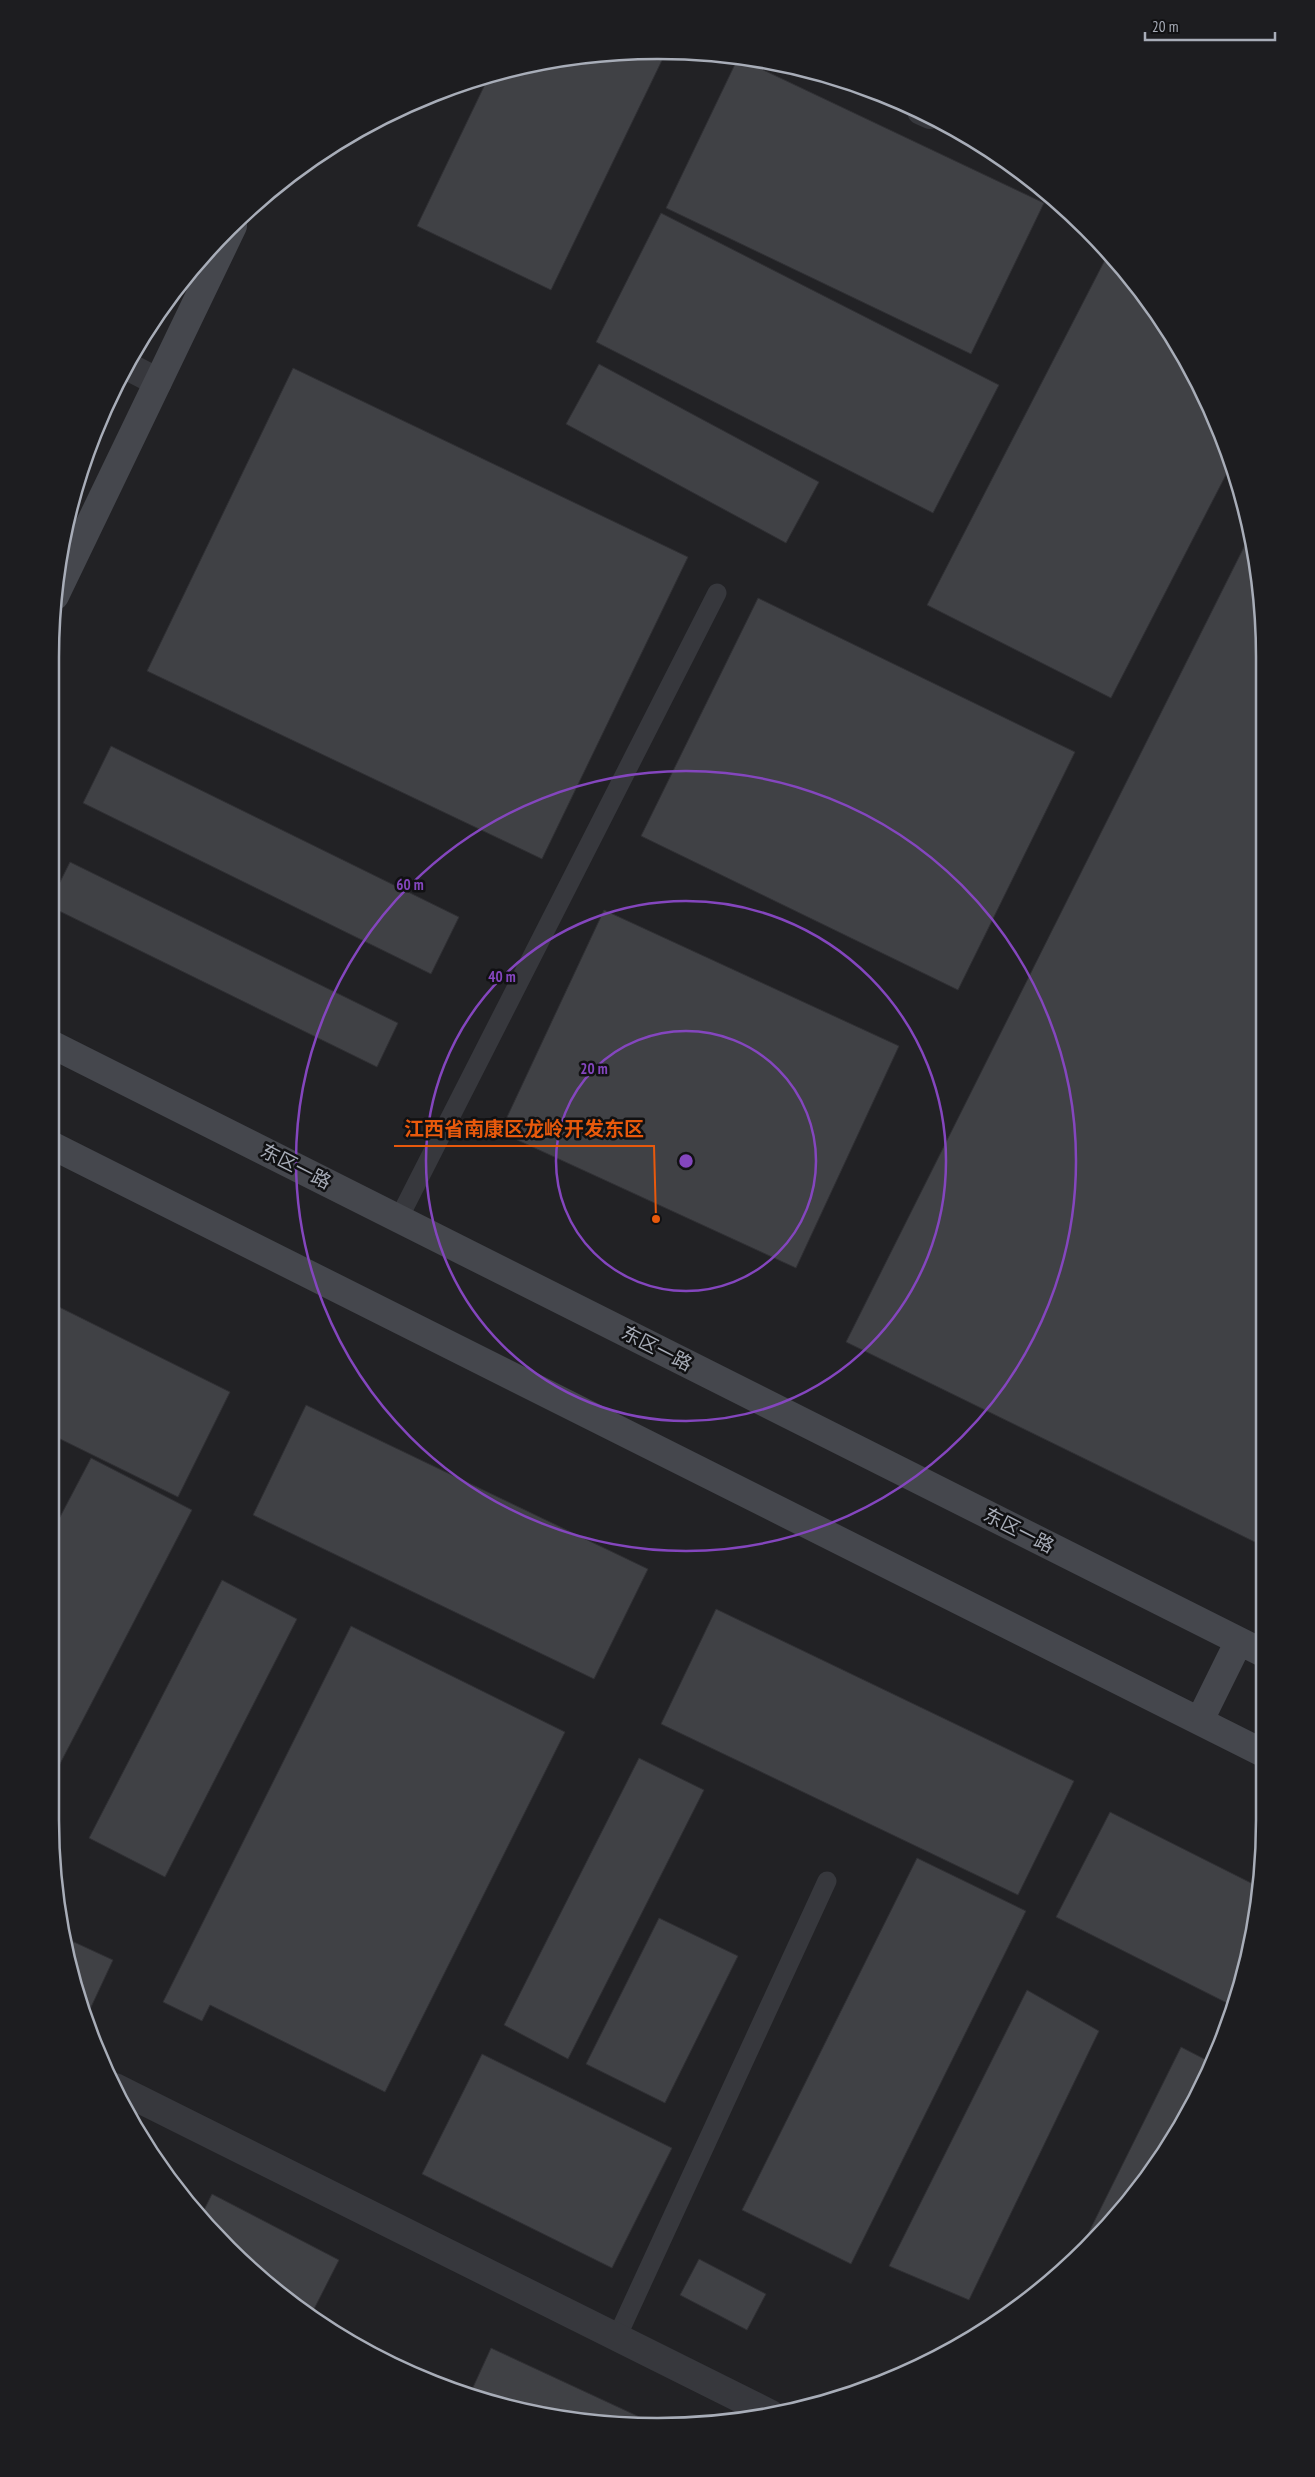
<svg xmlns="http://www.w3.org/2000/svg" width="1315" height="2477" font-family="'PT Sans Narrow','Noto Sans SC',sans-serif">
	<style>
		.built { fill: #222225 }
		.building { fill: #404145; stroke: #303034 }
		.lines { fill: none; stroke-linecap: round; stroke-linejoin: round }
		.lane { stroke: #37383d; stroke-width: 19 }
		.street { stroke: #37383d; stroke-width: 28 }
		.secondary { stroke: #45474d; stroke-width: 28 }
		.ring { fill: none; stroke: #8446be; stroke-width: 2.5 }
		.labels { text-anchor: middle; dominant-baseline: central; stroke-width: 5; stroke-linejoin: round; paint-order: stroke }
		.street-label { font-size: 19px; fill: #a8adb8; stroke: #111113 }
		.rim { fill: none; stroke: #a8adb8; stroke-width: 2.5 }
		.centre { fill: #8446be; stroke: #111113; stroke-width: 2.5 }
		.ring-label { font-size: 15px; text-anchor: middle; font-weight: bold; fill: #8446be; stroke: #111113; stroke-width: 5; stroke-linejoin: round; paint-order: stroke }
		.leader { fill: none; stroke: #e8590c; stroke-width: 2 }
		.callout-dot { fill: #e8590c; stroke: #111113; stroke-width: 2 }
		.callout-label { font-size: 20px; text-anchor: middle; font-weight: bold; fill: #e8590c; stroke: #111113; stroke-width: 5; stroke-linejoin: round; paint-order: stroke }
	</style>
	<rect width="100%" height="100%" fill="#161618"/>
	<path class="built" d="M698 51 815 71 926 113 1058 201 1140 288 1219 425 1260 578 1264 1859 1244 1977 1202 2088 1139 2190 1058 2276 995 2325 890 2381 814 2406 698 2426H617L501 2406 425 2381 320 2325 257 2276 176 2190 131 2123 82 2015 62 1938 50 1820 51 618 71 501 113 389 176 287 257 201 354 131 462 82 578 55Z"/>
	<path class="building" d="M666 52 551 290 417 226 489 76 578 55Z
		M738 58 1044 203 971 354 666 208Z
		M661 213 999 385 933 513 596 342Z
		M1108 254 1140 288 1219 425 1230 467 1111 698 927 605Z
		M599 364 819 482 786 543 566 424Z
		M293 368 688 557 542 859 147 671Z
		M1249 537 1260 578 1263 1546 846 1342Z
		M758 598 1075 752 958 990 641 836Z
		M111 746 459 917 431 974 83 803Z
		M70 862 398 1023 377 1067 51 907V900Z
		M604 910 899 1046 796 1268 500 1132Z
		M51 1303 230 1392 178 1497 50 1434Z
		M306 1405 648 1569 594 1679 253 1515Z
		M91 1458 192 1510 50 1783V1536Z
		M222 1580 297 1619 165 1877 89 1838Z
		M716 1609 1074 1781 1018 1895 661 1724Z
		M351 1626 565 1732 385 2092 210 2005 202 2021 163 2002Z
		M639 1758 704 1790 568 2059 504 2025Z
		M1110 1812 1259 1887 1244 1977 1233 2006 1056 1917Z
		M917 1858 1026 1911 851 2264 742 2210Z
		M659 1918 738 1956 665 2103 586 2064Z
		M61 1936 113 1960 85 2020 82 2015Z
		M1027 1990 1099 2031 969 2300 889 2266Z
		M1181 2047 1212 2063 1202 2088 1139 2190 1076 2258Z
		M482 2054 672 2148 612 2268 422 2174Z
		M212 2194 339 2260 310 2317 257 2276 201 2216Z
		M699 2259 766 2294 747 2330 680 2295Z
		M491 2348 659 2426H617L501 2406 469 2396Z"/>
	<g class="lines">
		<path class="lane" d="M399 1218 717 593
			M617 2337 827 1881"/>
		<path class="street" d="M921 111 930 115
			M127 366 158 382
			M115 2087 771 2414"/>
		<path class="secondary" d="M55 596 233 226
			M51 1044 1263 1653
			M51 1145 1263 1753
			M1200 1720 1239 1641"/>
	</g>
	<g class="ring">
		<circle cx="686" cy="1161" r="130"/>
		<circle cx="686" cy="1161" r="260"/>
		<circle cx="686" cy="1161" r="390"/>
	</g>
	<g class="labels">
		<g class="street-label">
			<text transform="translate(296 1166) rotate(27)">东区一路</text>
			<text transform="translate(657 1348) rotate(27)">东区一路</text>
			<text transform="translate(1019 1530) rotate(27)">东区一路</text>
		</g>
	</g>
	<path d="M0 0H1315V2477H0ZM657 59H658A598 598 0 0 1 1256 657V1820A598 598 0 0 1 658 2418H657A598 598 0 0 1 59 1820V657A598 598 0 0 1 657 59Z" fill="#1d1d20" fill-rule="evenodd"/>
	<path class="rim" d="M657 59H658A598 598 0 0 1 1256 657V1820A598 598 0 0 1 658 2418H657A598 598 0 0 1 59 1820V657A598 598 0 0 1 657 59Z"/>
	<circle cx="686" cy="1161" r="8" class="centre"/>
	<g class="ring-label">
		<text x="410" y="890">60 m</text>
		<text x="502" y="982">40 m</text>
		<text x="594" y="1074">20 m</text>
	</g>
	<path class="leader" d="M656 1219L654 1146H394"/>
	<circle class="callout-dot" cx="656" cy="1219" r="5"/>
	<g class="callout-label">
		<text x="524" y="1136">江西省南康区龙岭开发东区</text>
	</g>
	<path d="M1145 32v8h130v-8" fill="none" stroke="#a8adb8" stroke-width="2.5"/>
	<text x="1152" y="32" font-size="15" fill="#a8adb8" stroke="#111113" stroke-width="4" paint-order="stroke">20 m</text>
</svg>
